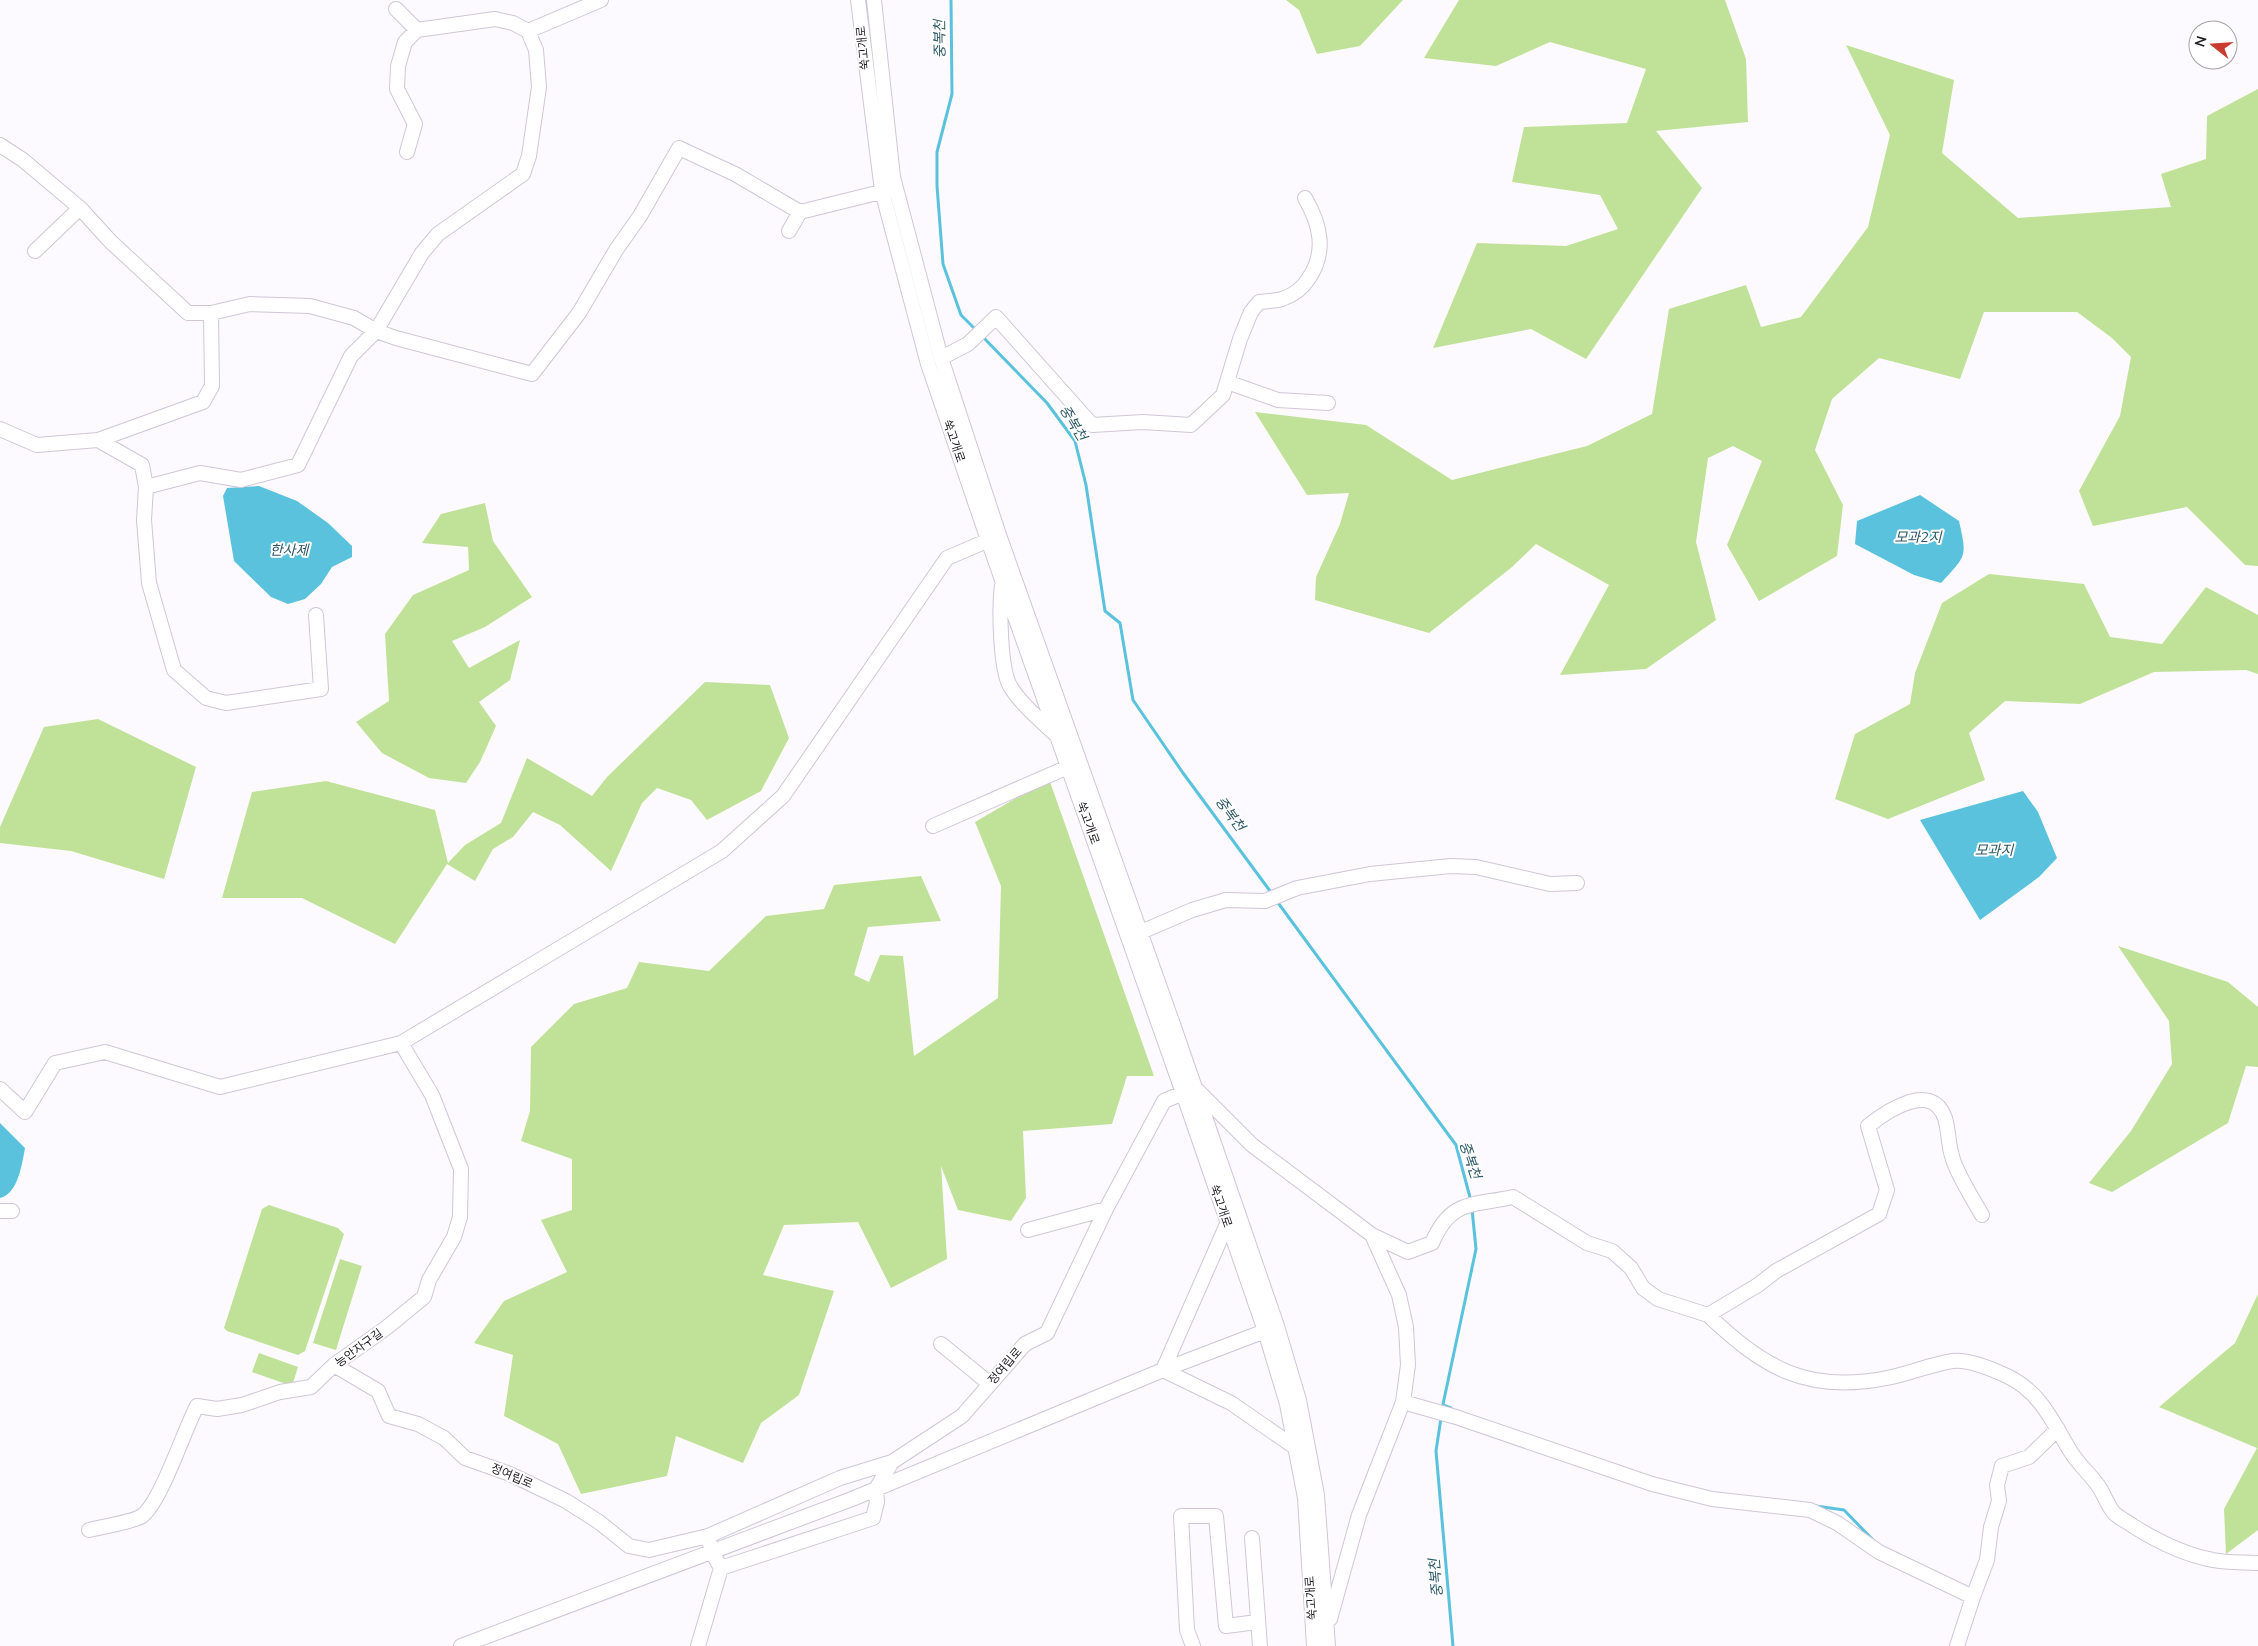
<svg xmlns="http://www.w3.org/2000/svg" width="2258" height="1646" font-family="'Nunito Sans','Noto Sans KR',sans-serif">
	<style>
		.green { fill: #c0e198 }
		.water { fill: #5ac2dd }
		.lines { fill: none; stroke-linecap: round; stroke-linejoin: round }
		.stream { stroke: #5ac2dd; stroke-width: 3 }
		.minor-casing { stroke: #d0c6d7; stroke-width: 16 }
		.minor { stroke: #fff; stroke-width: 14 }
		.labels { text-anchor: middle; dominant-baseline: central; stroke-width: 4; stroke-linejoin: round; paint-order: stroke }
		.street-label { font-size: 12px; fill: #1e1a21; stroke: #fff }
		.water-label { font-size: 14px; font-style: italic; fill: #2c5965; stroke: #fff }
	</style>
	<rect width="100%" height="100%" fill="#fcfafe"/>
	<path class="green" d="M1286 0H1403L1360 46 1317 54 1299 10Z
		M1459 0H1725L1746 59 1748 122 1656 131 1702 188 1586 359 1531 329 1433 348 1477 243 1566 246 1618 229 1600 195 1512 182 1524 127 1627 123 1646 69 1550 42 1496 66 1424 58Z
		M1846 45 1954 80 1942 153 2018 218 2171 207 2161 174 2206 159 2207 116 2258 89V566L2245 565 2187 507 2093 526 2079 491 2120 416 2131 357 2112 338 2077 312H1984L1960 379 1879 358 1832 399 1815 450 1843 505 1837 556 1759 601 1727 545 1762 461 1733 446 1708 458 1696 542 1716 620 1646 669 1560 675 1609 585 1536 544 1512 567 1429 633 1315 600 1316 577 1340 524 1349 493 1307 495 1255 412 1366 425 1452 480 1587 446 1652 414 1669 309 1746 285 1761 327 1801 317 1868 227 1890 135Z
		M485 503 493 541 532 597 485 627 452 641 469 668 520 640 510 680 479 702 496 726 480 762 466 783 429 778 382 753 356 722 389 701 385 634 413 595 469 570 468 547 422 543 441 514Z
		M1989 574 2084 584 2110 637 2162 644 2206 587 2258 615V674L2246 670 2154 672 2080 704 2005 701 1969 733 1985 780 1888 819 1835 799 1855 734 1910 704 1915 673 1942 603Z
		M705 682 770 685 789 738 761 791 707 820 691 800 657 788 642 803 611 871 560 825 533 812 513 837 493 849 475 881 447 864 395 944 302 898H222L252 792 326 781 435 810 448 863 465 845 501 823 527 758 592 796 607 777Z
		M98 719 196 767 164 879 71 851 0 843V827L44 727Z
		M1049 779 1154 1076H1127L1112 1124 1023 1131 1026 1198 1011 1221 958 1210 941 1166 947 1259 891 1288 858 1222 784 1225 763 1275 834 1291 799 1395 761 1423 743 1463 676 1436 667 1476 581 1494 558 1444 504 1416 513 1355 474 1343 504 1301 567 1272 541 1220 572 1210V1159L521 1141 530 1111 531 1047 574 1004 627 988 639 962 709 971 766 916 824 909 834 885 921 876 941 921 868 927 854 975 869 982 880 955 903 956 914 1056 998 998 1001 886 975 822Z
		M2118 946 2228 982 2258 1007V1067L2246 1066 2228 1123 2112 1192 2089 1183 2131 1131 2172 1064 2169 1021Z
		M269 1205 338 1228 344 1234 305 1351 298 1355 227 1331 224 1328 262 1209Z
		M340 1259 362 1266 336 1350 313 1343Z
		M2258 1294V1530L2226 1554 2224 1509 2257 1448 2159 1407 2235 1343Z
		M259 1353 298 1367 292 1386 252 1372Z"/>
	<path class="water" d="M259 486 297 501 328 523 352 546V557L332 567 321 584 305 599 288 604 271 597 234 561 223 496 227 488Z
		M1920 495 1959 521C1967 557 1967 555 1941 583L1914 575 1855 544 1857 521Z
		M2023 791 2038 812 2057 858 2039 877 1980 920 1920 820Z
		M0 1123 25 1148C22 1164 18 1194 0 1198Z"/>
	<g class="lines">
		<path class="stream" d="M951 0 952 94 937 152V186L943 264 961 315 977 331
			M981 335 1047 403 1075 441 1086 485 1105 611 1120 623 1133 700 1183 773 1273 895
			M1276 900 1456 1145 1471 1201
			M1443 1405 1451 1408
			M1442 1409 1476 1249 1472 1209
			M1441 1418 1436 1451 1453 1646
			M1816 1506 1844 1510 1874 1541"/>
		<defs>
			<path id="minor" d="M858 0 882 191 928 364 988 540 1183 1093 1265 1331 1287 1404 1305 1498 1314 1646
				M874 0 893 177 941 358 999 535 1174 1027 1277 1326 1299 1400 1317 1495 1328 1646
				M396 9 417 30
				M0 145 23 160 80 208 111 242 188 313H211L250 304 310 306 354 318 376 331 396 338 532 374 579 313 616 250 640 216 679 148 735 174 800 212
				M407 152 415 124 397 89 398 66 405 42 417 30 495 19 513 23 528 31
				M789 231 800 212 889 190
				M35 251 80 208
				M941 358 968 344 996 317 1092 425 1143 422 1191 425 1223 395 1240 339 1251 312 1259 302C1266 301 1275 301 1282 299 1294 295 1303 288 1309 278 1327 251 1320 224 1305 198
				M1227 382 1278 400 1328 403
				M0 429 37 445 98 440 203 402 212 386 211 313
				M98 440 142 465 146 487
				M1002 586C999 607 1000 668 1010 686 1021 704 1039 719 1055 734
				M316 615 321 689 226 703 206 698 174 670 149 583 144 520 146 487 200 473 241 480 298 465 351 356 376 331 422 253 438 234 523 174 529 156 539 87 536 50 528 31 601 0
				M933 826 1068 767
				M1141 932 1192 910 1226 900 1265 901 1297 888 1370 874 1451 866 1476 867 1550 884 1577 883
				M0 1089 25 1112 55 1063 105 1052 220 1087 401 1043 722 851 783 796 947 558 996 537
				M0 1211H12
				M1227 1224 1163 1370 1231 1403 1296 1448
				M1028 1230 1106 1209
				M1708 1315C1764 1368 1807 1394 1887 1378 1909 1374 1931 1364 1953 1361 1969 1359 1992 1369 2007 1376 2039 1391 2052 1420 2069 1449 2077 1463 2088 1472 2097 1484 2104 1493 2107 1505 2114 1513 2119 1518 2128 1522 2133 1526 2157 1541 2185 1555 2213 1560 2227 1563 2243 1562 2258 1563
				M941 1344 990 1384
				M334 1365 378 1391 389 1416 418 1424 444 1438 465 1458 510 1474 566 1501 599 1522 629 1546 649 1550 708 1536
				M1403 1402 1456 1417 1652 1484 1712 1499 1810 1510 1837 1523 1879 1552 1973 1597 1957 1646
				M89 1530C101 1527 133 1522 142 1516 161 1502 184 1430 197 1406L217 1409 242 1405 280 1392 311 1387 334 1365 386 1328 424 1297 429 1280 454 1237 460 1217 461 1169 432 1095 401 1043
				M1252 1538 1260 1646
				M721 1568 712 1552 708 1536 840 1478 892 1462 962 1416 1025 1344 1047 1333 1106 1209 1164 1101 1195 1088 1252 1145 1372 1235 1408 1252 1432 1243C1451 1199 1472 1206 1513 1197L1587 1243 1612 1251 1631 1268 1643 1288 1658 1299 1708 1315 1758 1285 1776 1271 1879 1214 1887 1190 1868 1126C1888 1110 1932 1081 1945 1118 1949 1131 1948 1144 1952 1156 1956 1173 1973 1199 1982 1215
				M1973 1597 1987 1560 1991 1527 1999 1501 1997 1485 2002 1466 2029 1457 2058 1429
				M1330 1619 1359 1515 1403 1402 1408 1365 1406 1327 1399 1295 1372 1235
				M461 1646 852 1499 1163 1370 1273 1328
				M698 1646 721 1568 873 1518 877 1502 876 1489 892 1462
				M1193 1646 1187 1630 1181 1516H1216L1226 1626 1257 1622"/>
		</defs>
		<use href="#minor" class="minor-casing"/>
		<use href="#minor" class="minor"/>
	</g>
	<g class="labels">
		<g class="street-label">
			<text transform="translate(863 48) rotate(-96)">쑥고개로</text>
			<text transform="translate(954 441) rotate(71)">쑥고개로</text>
			<text transform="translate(1088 823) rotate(70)">쑥고개로</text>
			<text transform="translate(1221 1206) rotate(71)">쑥고개로</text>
			<text transform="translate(359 1348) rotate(-36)">능안자구길</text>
			<text transform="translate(1005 1366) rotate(-49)">정여립로</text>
			<text transform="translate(512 1476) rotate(23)">정여립로</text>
			<text transform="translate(1311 1598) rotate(-94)">쑥고개로</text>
		</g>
		<g class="water-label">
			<text transform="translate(940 39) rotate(-91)">중복천</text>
			<text transform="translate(1073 423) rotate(59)">중복천</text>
			<text x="1918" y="537">모과2지</text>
			<text x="289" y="550">한사제</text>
			<text transform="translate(1230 814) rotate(54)">중복천</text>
			<text x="1994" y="850">모과지</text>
			<text transform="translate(1470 1160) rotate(71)">중복천</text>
			<text transform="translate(1436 1578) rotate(-95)">중복천</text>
		</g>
	</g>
	<g transform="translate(2213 45) rotate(287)"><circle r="24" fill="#ffffff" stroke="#a5a3a6"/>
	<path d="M0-4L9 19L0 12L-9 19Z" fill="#c93c2f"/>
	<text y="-8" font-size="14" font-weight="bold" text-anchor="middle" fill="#1e1a21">N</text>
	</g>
</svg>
